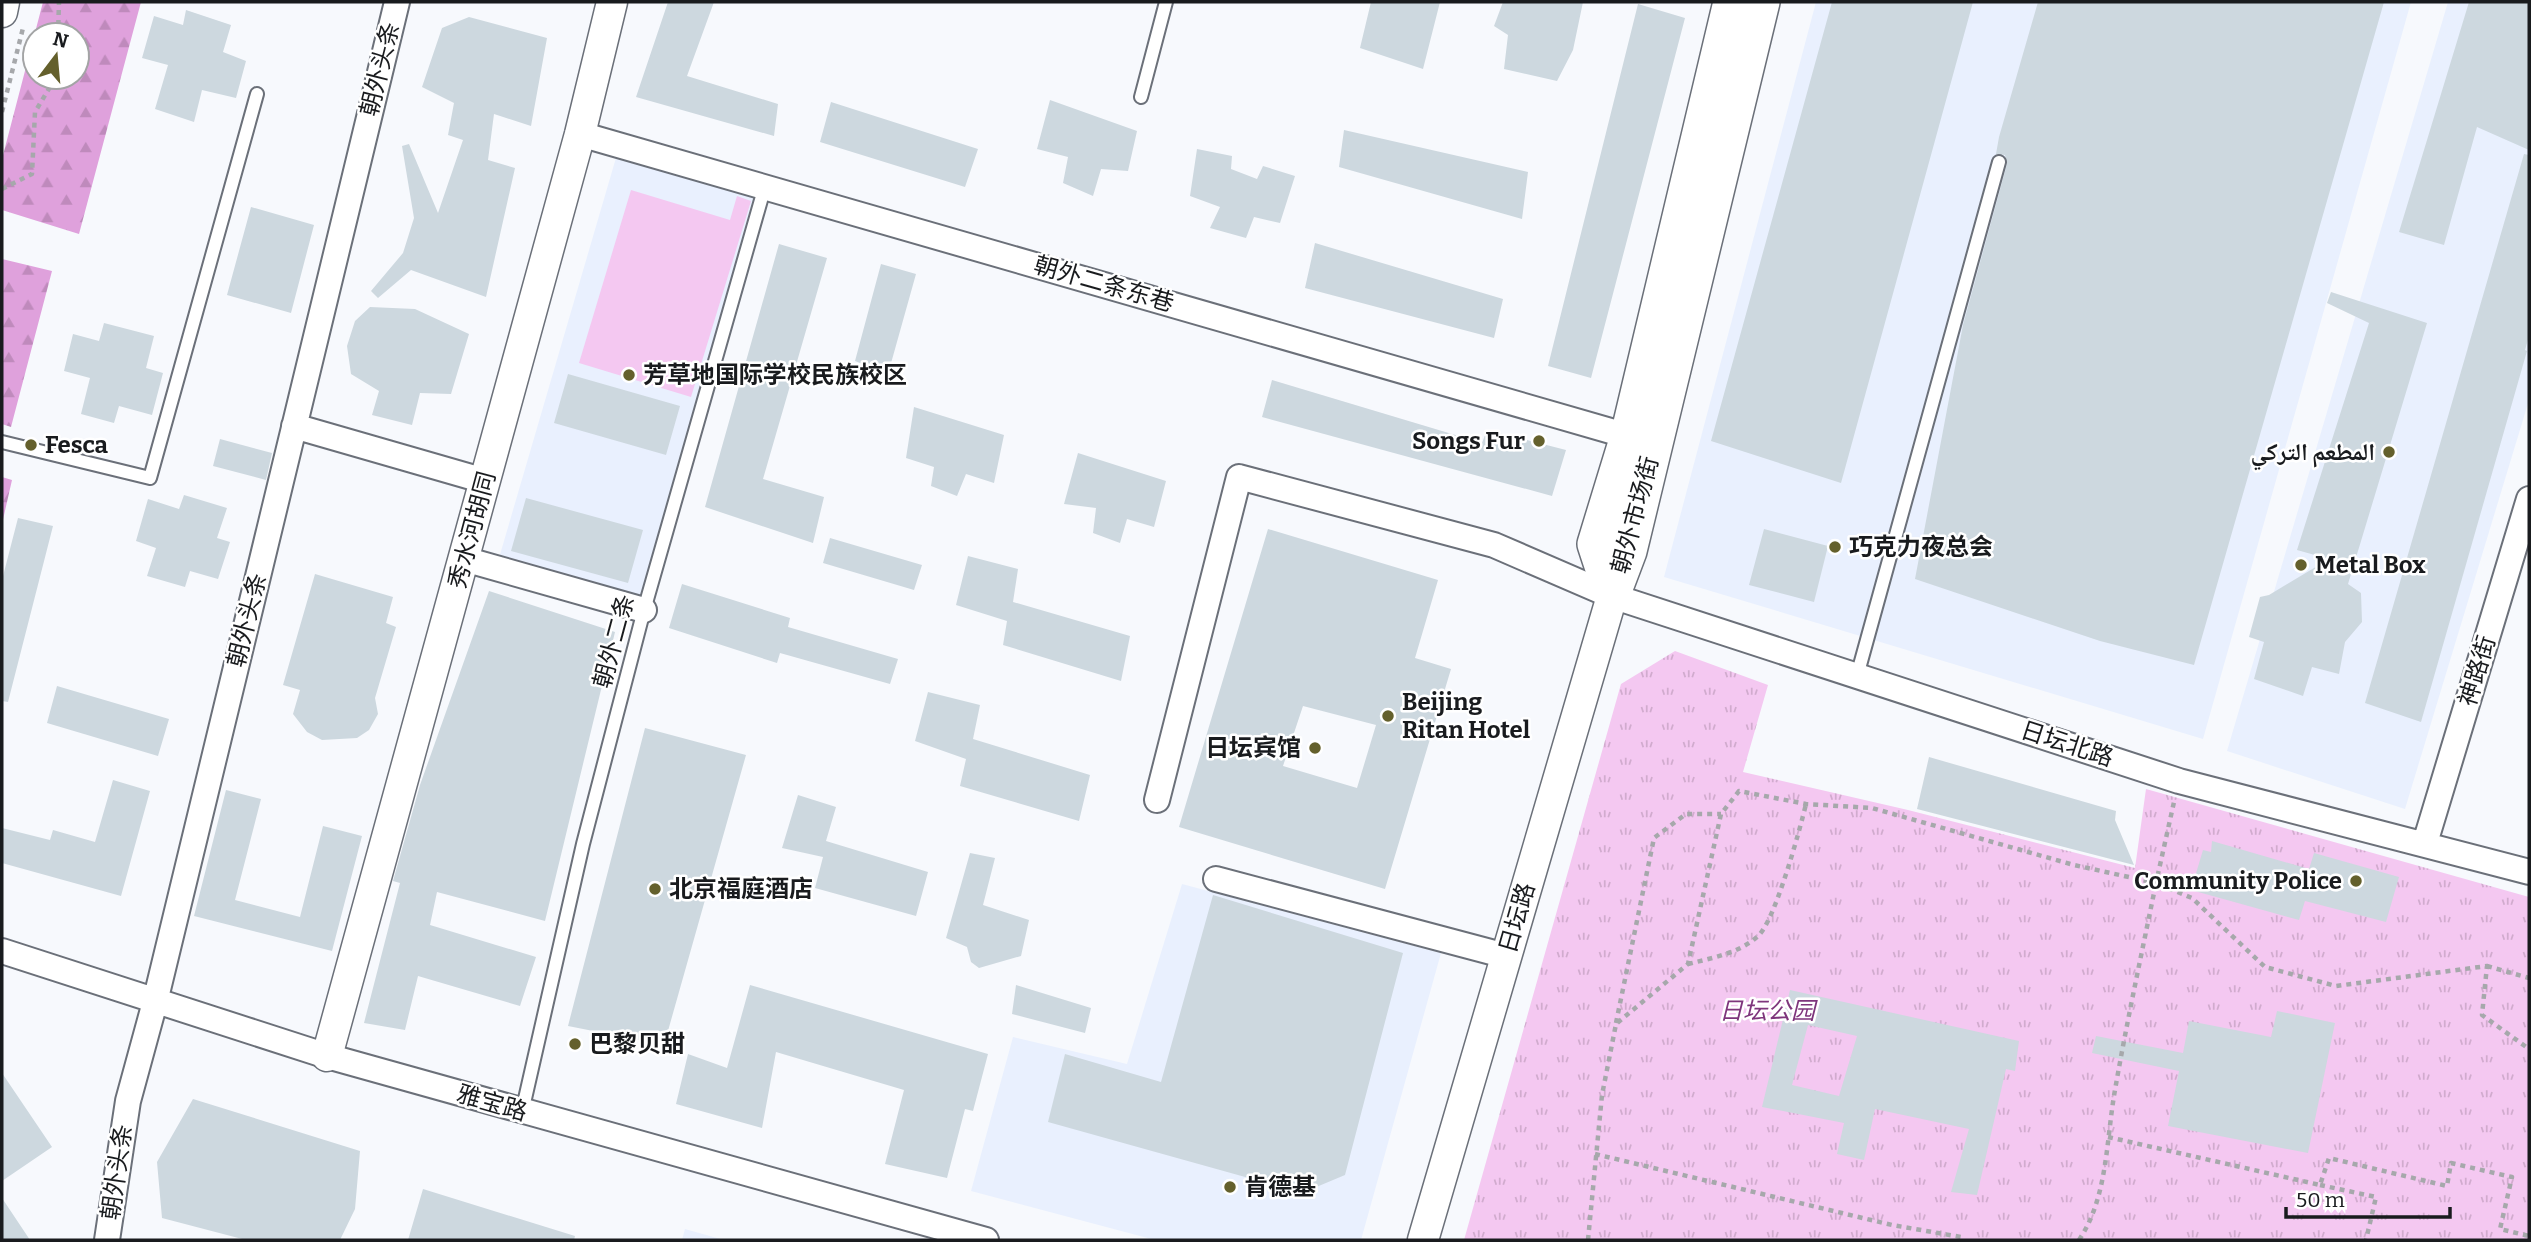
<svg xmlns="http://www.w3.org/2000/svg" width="2531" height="1242" font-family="Bitter,'Noto Naskh Arabic','Noto Sans SC',serif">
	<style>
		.built { fill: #e9f0fe }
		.forest { fill: url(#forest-firs); fill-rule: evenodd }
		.park { fill: url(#park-tufts) }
		.pitch { fill: #f4c8f1 }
		.building { fill: #cdd8df; fill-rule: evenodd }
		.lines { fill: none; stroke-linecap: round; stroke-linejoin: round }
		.service-casing { stroke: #6b7079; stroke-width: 16 }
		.minor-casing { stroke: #6b7079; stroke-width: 28 }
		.tertiary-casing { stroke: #6b7079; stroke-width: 33 }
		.secondary-casing { stroke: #6b7079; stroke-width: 38 }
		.path { stroke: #a6a8ab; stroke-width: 4.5; stroke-dasharray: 5 5; stroke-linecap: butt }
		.service { stroke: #fff; stroke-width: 12 }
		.minor { stroke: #fff; stroke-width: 24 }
		.tertiary { stroke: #fff; stroke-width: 30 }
		.secondary { stroke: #fff; stroke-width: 35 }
		.poi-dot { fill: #64602c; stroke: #fff; stroke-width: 2.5 }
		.labels { text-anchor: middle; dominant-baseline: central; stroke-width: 5; stroke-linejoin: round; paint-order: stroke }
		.street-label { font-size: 24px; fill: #191b1e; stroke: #fff }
		.poi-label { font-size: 24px; font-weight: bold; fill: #191b1e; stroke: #fff; text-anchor: start }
		.park-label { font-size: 24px; font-style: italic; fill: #7e357c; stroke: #fff }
	</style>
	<defs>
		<pattern id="forest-firs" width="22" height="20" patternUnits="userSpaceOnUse" patternTransform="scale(1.75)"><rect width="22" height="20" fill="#dfa1dc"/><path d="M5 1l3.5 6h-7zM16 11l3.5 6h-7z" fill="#bf8abc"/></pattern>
		<pattern id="park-tufts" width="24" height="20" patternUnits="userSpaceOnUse" patternTransform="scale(1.75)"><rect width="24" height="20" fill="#f4c8f1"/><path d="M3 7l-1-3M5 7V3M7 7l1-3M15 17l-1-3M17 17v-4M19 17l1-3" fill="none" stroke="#d1abce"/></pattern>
	</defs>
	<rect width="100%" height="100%" fill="#f7f9fd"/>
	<path class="built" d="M1816 2H2411L2203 739 1664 577Z
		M2448 2H2529V400L2405 809 2227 751Z
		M618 151 760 192 640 599 499 558Z
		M1182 884 1441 953 1361 1240H1155L971 1191 1013 1037 1127 1064Z
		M685 1229 724 1240H682Z"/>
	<path class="forest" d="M43 2H141L79 234 2 210V159ZM35 35H77V77H35Z
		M2 259 52 271 11 427 2 424Z
		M2 477 12 480 2 524Z"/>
	<path class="park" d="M1675 651 1768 685 1743 772 1908 810 2135 868 2146 789 2529 897V1240H1464L1621 684Z"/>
	<path class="pitch" d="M631 190 730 220 737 196 751 201 691 397 579 363Z"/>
	<path class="building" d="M668 2H714L687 76 778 104 774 136 636 97Z
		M1371 2H1440L1423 69 1360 48Z
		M1503 2H1583L1573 50 1557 81 1504 69 1508 35 1494 26Z
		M1832 2H1973L1841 483 1711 441Z
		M2038 2H2384L2194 665 2100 641 1915 579 1963 325 2007 164 2005 155 1996 154 1999 137Z
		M2469 2H2529V150L2477 127 2444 245 2399 232Z
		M1638 4 1685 18 1591 378 1548 366Z
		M186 10 231 25 223 52 246 61 236 98 202 90 194 122 155 109 168 65 142 58 154 16 183 25Z
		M469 17 547 38 531 126 494 114 488 160 515 168 486 297 411 270 378 298 371 291 403 253 414 218 402 146 409 144 438 213 463 140 448 135 454 103 422 87 442 28Z
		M1050 100 1137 131 1128 171 1101 169 1093 196 1063 183 1068 157 1037 149Z
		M831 102 978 149 965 187 820 142Z
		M1344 130 1528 172 1522 219 1339 167Z
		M1197 149 1232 156 1231 169 1257 179 1263 166 1295 176 1280 223 1254 217 1246 238 1210 228 1220 207 1190 196Z
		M2524 154 2529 155V336L2525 350 2527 351 2421 722 2365 703Z
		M251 207 314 225 291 313 227 295Z
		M1315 243 1503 299 1494 338 1305 288Z
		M779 244 827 258 763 479 824 497 813 543 705 507Z
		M881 264 916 274 888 374 855 361Z
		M2331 292 2427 323 2348 584 2361 593 2362 622 2345 642 2339 674 2312 667 2303 696 2254 679 2264 642 2249 637 2260 597 2269 595 2329 559 2297 550 2369 323 2327 303Z
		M370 307 415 309 469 334 451 394 420 393 412 425 372 415 379 391 351 374 347 346 355 321Z
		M104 323 154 336 146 368 163 373 152 415 119 406 114 423 81 414 90 378 64 371 73 334 99 341Z
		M568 374 680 406 666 455 554 423Z
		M1272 380 1482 443 1487 430 1566 450 1552 496 1262 417Z
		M914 407 1004 435 994 483 966 474 957 496 931 486 934 467 906 458Z
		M220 439 272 453 266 480 213 466Z
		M1078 453 1166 481 1154 527 1127 519 1120 543 1093 533 1096 508 1064 504Z
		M184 495 227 508 217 538 230 542 218 579 190 571 185 587 147 576 156 548 136 541 148 499 179 509Z
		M526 498 643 530 628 583 511 551Z
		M18 518 53 526 8 702 2 701V580Z
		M1268 529 1438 580 1415 658 1451 669 1385 889 1179 827ZM1303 706 1376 725 1357 788 1283 766Z
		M1764 529 1828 546 1814 602 1749 585Z
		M830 538 922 565 914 590 823 563Z
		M968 556 1018 569 1013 602 1130 636 1121 681 1003 645 1007 621 956 605Z
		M315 574 393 597 386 623 396 627 375 698 378 714 369 730 357 738 322 740 307 732 293 714 300 690 283 685Z
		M682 584 790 618 788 627 898 659 890 684 780 653 777 663 669 628Z
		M489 591 615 632 545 921 437 892 430 925 536 957 520 1006 418 976 405 1030 364 1023 400 883 393 881 420 785Z
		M57 686 169 719 158 756 47 723Z
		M928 692 980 705 973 739 1090 775 1079 821 960 786 966 759 915 741Z
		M645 728 746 755 664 1045 568 1026Z
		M1929 757 2116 811 2115 820 2134 865 1917 809Z
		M113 780 150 791 121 896 2 863V828L50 840 53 830 95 842Z
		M226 790 261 799 235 900 300 917 323 826 362 836 332 951 194 916Z
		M798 795 836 807 826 841 928 872 916 916 815 888 823 857 782 848Z
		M2212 841 2309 869 2314 853 2399 877 2386 922 2305 901 2299 920 2191 890 2203 850 2211 852Z
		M970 853 995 858 983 905 1029 920 1021 956 979 968 971 962 967 947 946 938Z
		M1213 895 1403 953 1345 1175 1302 1193 1048 1122 1065 1054 1161 1082Z
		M750 985 988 1054 973 1111 965 1109 947 1178 885 1164 904 1090 776 1052 762 1128 676 1104 688 1054 727 1068Z
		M1016 985 1091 1008 1085 1033 1012 1014Z
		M1790 990 2019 1041 2015 1071 2006 1069 1977 1195 1951 1192 1969 1129 1875 1109 1864 1160 1837 1154 1844 1123 1762 1107ZM1808 1025 1857 1036 1839 1096 1792 1085Z
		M2277 1011 2335 1023 2308 1153 2168 1126 2179 1071 2092 1053 2096 1036 2183 1053 2189 1021 2271 1037Z
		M2 1073 52 1147 2 1181Z
		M193 1099 360 1151 355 1209 340 1240H246L162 1218 157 1162Z
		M423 1189 575 1236 574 1240H408Z
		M2 1198 30 1240H2Z"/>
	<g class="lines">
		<defs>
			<path id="service" d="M1141 97 1166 2
				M2 442 150 478 257 94
				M1857 676 1999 162
				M522 1112 583 844 644 610 765 186"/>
			<path id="minor" d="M580 134 1628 436
				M294 426 485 481
				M464 559 644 610
				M1157 800 1239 477 1494 545 1612 596 2179 781 2529 872
				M2425 843 2529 499
				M1216 879 1506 956
				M2 951 327 1056 986 1240
				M107 1240 128 1101 155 1002 397 2"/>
			<path id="tertiary" d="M2 12 4 2
				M327 1056 580 134 612 2
				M1423 1240 1612 596"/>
			<path id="secondary" d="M1612 596 1595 544 1628 436 1731 2
				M1612 596 1629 551 1762 2"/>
		</defs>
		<use href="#service" class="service-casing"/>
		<use href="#minor" class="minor-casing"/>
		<use href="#tertiary" class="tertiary-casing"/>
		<use href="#secondary" class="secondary-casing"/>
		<path class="path" d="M58 35 59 2
			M2 112 23 28
			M2 189 32 174 35 112 56 77
			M1688 964C1712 958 1740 953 1758 936 1775 921 1800 829 1806 804
			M2487 966 2529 978
			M1616 1023 1654 838 1686 814H1721
			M2108 1137 2320 1185 2329 1158 2447 1186 2451 1163 2512 1177 2500 1229 2529 1236
			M1595 1154 1892 1225 1961 1237
			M2320 1185 2376 1197 2366 1240
			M1588 1240 1602 1095 1616 1024 1688 964 1721 814 1739 791 1806 804 1872 808 2074 865 2156 883 2174 802
			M2079 1240C2108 1197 2106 1140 2115 1090 2127 1021 2142 952 2156 883L2192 898 2265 967 2336 986 2487 966 2482 1015 2529 1049"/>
		<use href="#service" class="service"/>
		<use href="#minor" class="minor"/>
		<use href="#tertiary" class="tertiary"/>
		<use href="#secondary" class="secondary"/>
	</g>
	<g class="poi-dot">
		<circle cx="629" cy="375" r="7"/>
		<circle cx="1539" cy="441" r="7"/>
		<circle cx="31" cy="445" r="7"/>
		<circle cx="2389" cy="452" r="7"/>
		<circle cx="1835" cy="547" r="7"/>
		<circle cx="2301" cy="565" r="7"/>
		<circle cx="1388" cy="716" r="7"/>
		<circle cx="1315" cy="748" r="7"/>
		<circle cx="2356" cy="881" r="7"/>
		<circle cx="655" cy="889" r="7"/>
		<circle cx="575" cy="1044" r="7"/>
		<circle cx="1230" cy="1187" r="7"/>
	</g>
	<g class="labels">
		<g class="street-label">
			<text transform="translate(380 69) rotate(-76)">朝外头条</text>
			<text transform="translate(1104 284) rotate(16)">朝外二条东巷</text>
			<text transform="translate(1635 515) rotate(-75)">朝外市场街</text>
			<text transform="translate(472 530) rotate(-75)">秀水河胡同</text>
			<text transform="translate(247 620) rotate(-76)">朝外头条</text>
			<text transform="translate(614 641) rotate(-75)">朝外二条</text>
			<text transform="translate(2477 671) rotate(-73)">神路街</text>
			<text transform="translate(2067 744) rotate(18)">日坛北路</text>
			<text transform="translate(1517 918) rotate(-74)">日坛路</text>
			<text transform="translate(492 1103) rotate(16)">雅宝路</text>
			<text transform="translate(117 1172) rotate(-82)">朝外头条</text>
		</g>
		<g class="poi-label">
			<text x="643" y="375">芳草地国际学校民族校区</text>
			<text x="1525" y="441" text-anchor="end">Songs Fur</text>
			<text x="45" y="445">Fesca</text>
			<text x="2375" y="452" text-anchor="end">المطعم التركي</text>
			<text x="1849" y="547">巧克力夜总会</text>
			<text x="2315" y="565">Metal Box</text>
			<text x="1402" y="702">Beijing<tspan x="1402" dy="28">Ritan Hotel</tspan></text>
			<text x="1301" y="748" text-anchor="end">日坛宾馆</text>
			<text x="2342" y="881" text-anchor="end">Community Police</text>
			<text x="669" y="889">北京福庭酒店</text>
			<text x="589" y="1044">巴黎贝甜</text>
			<text x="1244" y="1187">肯德基</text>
		</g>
		<g class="park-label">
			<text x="1767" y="1011">日坛公园</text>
		</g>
	</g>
	<rect width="2531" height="1242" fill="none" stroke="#191b1e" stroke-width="7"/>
	<g transform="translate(56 56) rotate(16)"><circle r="33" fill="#ffffff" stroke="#a3a4a5" stroke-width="2"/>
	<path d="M0-5L12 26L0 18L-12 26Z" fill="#64602c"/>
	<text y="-10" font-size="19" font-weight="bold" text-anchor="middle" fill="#191b1e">N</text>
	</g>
	<path d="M2286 1207v10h164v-10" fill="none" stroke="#191b1e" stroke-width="3.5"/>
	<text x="2296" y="1207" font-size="21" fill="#191b1e" stroke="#ffffff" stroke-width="5" paint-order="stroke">50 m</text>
</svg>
